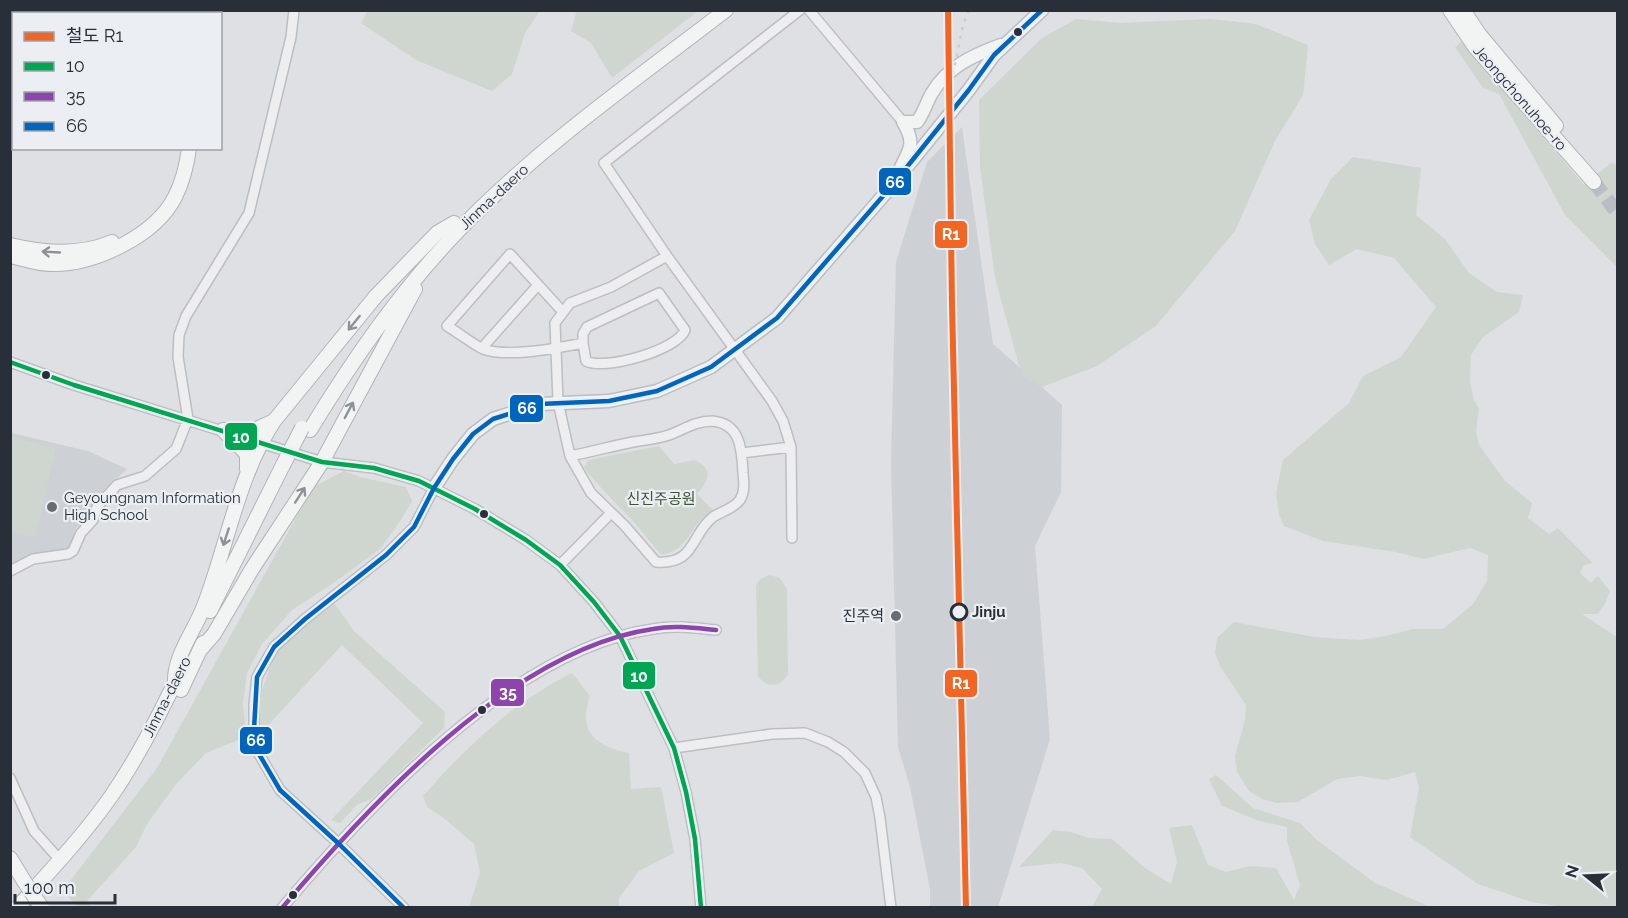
<svg xmlns="http://www.w3.org/2000/svg" width="1628" height="918" font-family="Raleway,'Noto Sans KR',sans-serif">
	<style>
		.built { fill: #cdd0d5 }
		.green { fill: #cfd6cf }
		.lines { fill: none; stroke-linecap: round; stroke-linejoin: round }
		.highway-tunnel { stroke: #babdc1; stroke-width: 14; stroke-dasharray: 14 7; stroke-linecap: butt }
		.minor-casing { stroke: #bcbec1; stroke-width: 12 }
		.major-casing { stroke: #bbbdc0; stroke-width: 15 }
		.highway-casing { stroke: #b1b3b8; stroke-width: 16 }
		.minor { stroke: #eeeef0; stroke-width: 9 }
		.major { stroke: #f2f4f4; stroke-width: 12 }
		.highway { stroke: #f2f4f4; stroke-width: 14 }
		.rail { stroke: #c7c9cb; stroke-width: 2; stroke-dasharray: 3 6; stroke-linecap: butt }
		.highway-bridge-casing { stroke: #b1b3b8; stroke-width: 16; stroke-linecap: butt }
		.highway-bridge { stroke: #f2f4f4; stroke-width: 14 }
		.bus-1-casing { stroke: #ebeff3; stroke-width: 9 }
		.bus-2-casing { stroke: #ebeff3; stroke-width: 9 }
		.bus-3-casing { stroke: #ebeff3; stroke-width: 9 }
		.bus-1 { stroke: #00a651; stroke-width: 4.5 }
		.bus-2 { stroke: #8e44ad; stroke-width: 4.5 }
		.bus-3 { stroke: #0065bd; stroke-width: 4.5 }
		.rail-1-casing { stroke: #ebeff3; stroke-width: 10 }
		.rail-1 { stroke: #f26522; stroke-width: 6 }
		.oneway { stroke: #8d9296 }
		.bus-dot { fill: #282f39; stroke: #ebeff3; stroke-width: 2 }
		.poi-dot { fill: #686d74; stroke: #ebeff3; stroke-width: 2 }
		.stop-dot { fill: #ebeff3; stroke: #282f39; stroke-width: 3 }
		.labels { text-anchor: middle; dominant-baseline: central; stroke-width: 4.5; stroke-linejoin: round; paint-order: stroke }
		.street-label { font-size: 15px; fill: #282f39; stroke: #ebeff3 }
		.poi-label { font-size: 15px; fill: #282f39; stroke: #ebeff3; text-anchor: start }
		.park-label { font-size: 15px; fill: #3d5437; stroke: #ebeff3 }
		.stop-label { font-size: 15px; font-weight: bold; fill: #282f39; stroke: #ebeff3; text-anchor: start }
		.line-badge { stroke: #ebeff3; stroke-width: 2 }
		.badge-label { font-size: 16px; text-anchor: middle; font-weight: bold; fill: #fff }
	</style>
	<rect width="100%" height="100%" fill="#dee0e3"/>
	<path class="built" d="M962 127 993 344 1062 405 1061 492 1035 546 1050 739 998 907H930V889L910 787 898 747 891 462 896 262 927 162Z
		M11 433 88 451 127 469 95 499 92 516 76 528 73 544 62 553 11 570Z"/>
	<path class="green" d="M368 10H540V11L525 33 512 74 492 91 416 60 361 23Z
		M577 10H698V11L612 78 591 43 571 31Z
		M1076 19 1120 23 1210 19 1256 24 1308 45 1303 95 1275 141 1235 231 1156 326 1097 366 1042 387 1022 376 995 278 980 167 979 100 1042 38Z
		M1462 41 1584 185 1612 162 1617 166V267L1565 215 1499 94 1483 88 1455 47Z
		M1353 157 1421 168 1416 215 1445 239 1469 273 1497 292 1523 295 1519 312 1483 337 1471 355 1470 382 1474 400 1479 409 1476 431 1479 445 1505 481 1532 503 1528 518 1549 534 1558 528 1593 563 1584 565 1580 573 1591 583 1598 576 1610 591 1605 604 1598 614H1582L1617 637V907H1564L1531 902 1478 884 1410 837 1419 788 1415 772 1387 780 1360 776 1337 779 1298 802 1276 803 1262 799 1249 791 1237 772 1235 756 1245 720 1246 705 1220 666 1215 653 1217 638 1234 622 1314 637 1359 640 1387 636 1412 629H1443L1473 604 1487 581 1488 555 1470 548 1423 559 1396 552 1323 541 1284 526 1279 515 1276 493 1283 460 1349 403 1363 376 1401 357 1436 307 1394 258 1357 249 1329 265 1315 244 1309 220 1331 179Z
		M11 437 56 448 35 537 11 532Z
		M659 446 674 464 694 460C714 468 709 481 697 494L713 510C708 514 702 518 698 523 687 537 681 553 661 554 651 544 643 532 633 521 616 503 599 487 584 468L588 460Z
		M344 471 360 477 406 487 412 501 401 520 380 549 335 582 292 610 262 644 247 673 243 704 246 737 206 753 177 783 147 824 136 847 87 901 92 907H77L63 890 157 768 313 487Z
		M770 575 780 578 787 589 788 674C781 687 767 689 758 676L756 586 760 579Z
		M331 604H335L354 631 445 712 444 728 370 800 358 804 340 823 331 820 423 723 342 645 260 734 258 715 262 690 276 651Z
		M572 673 590 696C577 732 596 746 629 753L631 789 661 787 674 853 639 871 619 898V907H469L480 872 474 844 445 819 427 807 423 796C466 747 512 703 572 673Z
		M1216 775 1253 808 1300 823 1317 840 1375 883 1431 907H1092L1102 889 1082 868 1061 863 1019 867 1053 830 1071 832 1089 838 1112 839 1145 868 1171 884 1177 862 1169 828 1192 825 1208 865 1226 872 1250 866 1276 868 1294 900 1300 885 1287 841V827L1259 821 1222 806 1209 779Z"/>
	<g class="lines">
		<path class="highway-tunnel" d="M1594 182 1618 214"/>
		<defs>
			<path id="minor" d="M809 10 903 122
				M563 312 510 254 447 326C459 333 471 343 483 349 508 358 557 348 583 343V334L587 327 659 293 685 330C678 350 604 371 586 361L583 343
				M482 348 538 285
				M10 362 74 385 322 462 374 468 419 481 475 509 526 540 560 565 594 602 620 636 674 748 686 792 695 839 701 908
				M742 453 791 447
				M570 456C591 452 612 446 633 442 645 440 657 439 669 435 683 430 695 421 712 421 741 423 742 451 743 473 744 482 745 492 740 500 733 509 722 511 713 517 690 535 696 565 656 562L625 526 591 493 570 456 558 402 555 323 570 303 611 287 667 256
				M792 538 791 447 783 421 772 401 667 256 604 163 800 10
				M560 565 611 513
				M10 571 33 559 68 554 73 551 81 533 93 520 97 507 117 485 145 476 176 449 188 419 178 357 179 335 186 316 249 213 291 37 294 10
				M674 748 772 734 805 733 828 742 844 752 865 773 876 797 880 818 891 908
				M10 778 34 831 60 860
				M282 908C370 804 513 649 653 629 674 625 695 628 716 630
				M404 908 338 843 280 790 259 754 254 729V704L257 677 274 647 305 619 386 555 414 527 434 488"/>
			<path id="major" d="M901 167C911 148 915 142 903 122H917C924 113 926 103 932 93 948 66 974 55 1001 45
				M434 488 453 459 473 434 493 419 540 404 609 401 657 391 711 367 777 318 890 188 968 91 994 55 1042 10"/>
			<path id="highway" d="M165 10V14
				M179 10V14
				M1450 10 1475 47 1594 182
				M1463 10 1479 34 1556 126
				M195 14V10
				M10 70 14 68
				M10 245C44 253 79 256 112 242
				M10 256C24 259 37 264 51 264 94 265 155 236 175 197 182 183 187 164 189 148
				M310 430C354 358 401 290 459 230 539 147 635 80 726 10
				M247 469V454L223 430 252 431 272 422
				M210 611 283 465
				M200 650 214 634 252 569 322 462 415 289
				M175 682C174 656 195 630 204 606 228 544 237 478 274 421L376 296 437 233 454 223
				M181 690 203 643
				M10 858 24 881
				M17 908C50 871 84 835 112 795 138 757 159 716 179 674"/>
		</defs>
		<use href="#minor" class="minor-casing"/>
		<use href="#major" class="major-casing"/>
		<use href="#highway" class="highway-casing"/>
		<use href="#minor" class="minor"/>
		<use href="#major" class="major"/>
		<use href="#highway" class="highway"/>
		<path class="rail" d="M953 74 963 25 969 10"/>
		<defs>
			<path id="highway-bridge" d="M283 465 302 428
				M24 881 42 908"/>
		</defs>
		<use href="#highway-bridge" class="highway-bridge-casing"/>
		<use href="#highway-bridge" class="highway-bridge"/>
		<defs>
			<path id="bus-1" d="M10 362 74 385 322 462 374 468 419 481 475 509 526 540 560 565 594 602 620 636 674 748 686 792 695 839 701 908"/>
			<path id="bus-2" d="M282 908C370 804 513 649 653 629 674 625 695 628 716 630"/>
			<path id="bus-3" d="M404 908 338 843 280 790 259 754 254 729 257 677 274 647 305 619 386 555 414 527 434 488 453 459 473 434 493 419 540 404 609 401 657 391 711 367 777 318 890 188 968 91 994 55 1042 10"/>
		</defs>
		<use href="#bus-1" class="bus-1-casing"/>
		<use href="#bus-2" class="bus-2-casing"/>
		<use href="#bus-3" class="bus-3-casing"/>
		<use href="#bus-1" class="bus-1"/>
		<use href="#bus-2" class="bus-2"/>
		<use href="#bus-3" class="bus-3"/>
		<defs>
			<path id="rail-1" d="M948 10 952 304 966 908"/>
		</defs>
		<use href="#rail-1" class="rail-1-casing"/>
		<use href="#rail-1" class="rail-1"/>
	</g>
	<defs><path id="oneway-shaft" d="M-6 0H5M1.5-3L5.5 0L1.5 3" fill="none" stroke-width="1.6" stroke-linecap="round" stroke-linejoin="round" transform="scale(1.5)"/></defs>
	<g class="oneway">
		<use href="#oneway-shaft" transform="translate(51 252) rotate(-177)"/>
		<use href="#oneway-shaft" transform="translate(354 323) rotate(129)"/>
		<use href="#oneway-shaft" transform="translate(349 410) rotate(-62)"/>
		<use href="#oneway-shaft" transform="translate(300 495) rotate(-57)"/>
		<use href="#oneway-shaft" transform="translate(226 537) rotate(108)"/>
	</g>
	<g class="bus-dot">
		<circle cx="1018" cy="32" r="5"/>
		<circle cx="46" cy="375" r="5"/>
		<circle cx="484" cy="514" r="5"/>
		<circle cx="482" cy="710" r="5"/>
		<circle cx="293" cy="895" r="5"/>
	</g>
	<g class="poi-dot">
		<circle cx="52" cy="507" r="6"/>
		<circle cx="896" cy="616" r="6"/>
	</g>
	<circle class="stop-dot" cx="959" cy="612" r="8"/>
	<g class="labels">
		<g class="street-label">
			<text transform="translate(1520 98) rotate(49)">Jeongchonuhoe-ro</text>
			<text transform="translate(494 197) rotate(-43)">Jinma-daero</text>
			<text transform="translate(167 697) rotate(-63)">Jinma-daero</text>
		</g>
		<g class="poi-label">
			<text x="64" y="498">Geyoungnam Information<tspan x="64" dy="17">High School</tspan></text>
			<text x="884" y="616" text-anchor="end">진주역</text>
		</g>
		<g class="park-label">
			<text x="661" y="499">신진주공원</text>
		</g>
		<g class="stop-label">
			<text x="972" y="612">Jinju</text>
		</g>
	</g>
	<g class="line-badge">
		<rect x="878" y="167" width="34" height="29" rx="6" fill="#0065bd"/>
		<rect x="934" y="220" width="34" height="29" rx="6" fill="#f26522"/>
		<rect x="509" y="394" width="35" height="29" rx="6" fill="#0065bd"/>
		<rect x="224" y="422" width="34" height="29" rx="6" fill="#00a651"/>
		<rect x="622" y="661" width="34" height="29" rx="6" fill="#00a651"/>
		<rect x="944" y="669" width="34" height="29" rx="6" fill="#f26522"/>
		<rect x="490" y="678" width="35" height="29" rx="6" fill="#8e44ad"/>
		<rect x="239" y="726" width="34" height="29" rx="6" fill="#0065bd"/>
	</g>
	<g class="badge-label">
		<text x="895" y="188">66</text>
		<text x="951" y="240">R1</text>
		<text x="527" y="414">66</text>
		<text x="241" y="443">10</text>
		<text x="639" y="682">10</text>
		<text x="961" y="689">R1</text>
		<text x="508" y="698">35</text>
		<text x="256" y="746">66</text>
	</g>
	<rect width="1628" height="918" fill="none" stroke="#282f39" stroke-width="24"/>
	<rect x="12" y="12" width="210" height="138" fill="#ebeff3" stroke="#9da2a9" stroke-width="1.5"/>
	<rect x="24" y="32" width="30" height="9" fill="#f26522" stroke="#9da2a9" stroke-width="1.5"/>
	<text x="66" y="42" font-size="18" fill="#282f39">철도 R1</text>
	<rect x="24" y="62" width="30" height="9" fill="#00a651" stroke="#9da2a9" stroke-width="1.5"/>
	<text x="66" y="72" font-size="18" fill="#282f39">10</text>
	<rect x="24" y="92" width="30" height="9" fill="#8e44ad" stroke="#9da2a9" stroke-width="1.5"/>
	<text x="66" y="102" font-size="18" fill="#282f39">35</text>
	<rect x="24" y="122" width="30" height="9" fill="#0065bd" stroke="#9da2a9" stroke-width="1.5"/>
	<text x="66" y="132" font-size="18" fill="#282f39">66</text>
	<g transform="translate(1586 876) rotate(288)" stroke="#ebeff3" stroke-width="4.5" paint-order="stroke">
	<path d="M0-4.5L10 22L0 15L-10 22Z" fill="#282f39"/>
	<text y="-9" font-size="16" font-weight="bold" text-anchor="middle" fill="#282f39">N</text>
	</g>
	<path d="M15 894v9h100v-9" fill="none" stroke="#282f39" stroke-width="3"/>
	<text x="24" y="894" font-size="18" fill="#282f39" stroke="#ebeff3" stroke-width="4.5" paint-order="stroke">100 m</text>
</svg>
